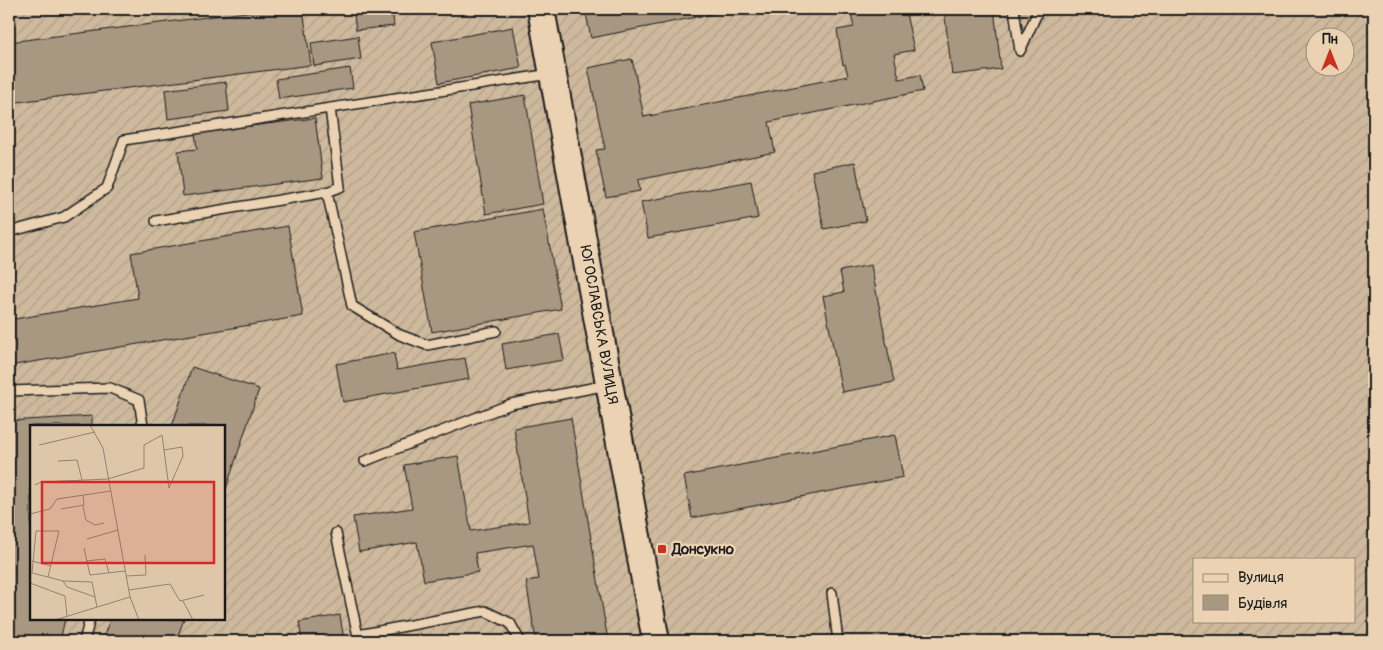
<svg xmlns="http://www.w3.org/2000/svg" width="1383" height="650" font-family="Pangolin,sans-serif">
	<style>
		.industrial { fill: url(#industrial-furrows); fill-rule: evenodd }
		.building { fill: #a89781; stroke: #1c1c1c }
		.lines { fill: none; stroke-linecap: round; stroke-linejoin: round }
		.lane-casing { stroke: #1c1c1c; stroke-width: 12 }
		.secondary-casing { stroke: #1c1c1c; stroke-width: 30 }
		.lane { stroke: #ead2b2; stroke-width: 9 }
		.secondary { stroke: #ead2b2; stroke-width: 26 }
		.poi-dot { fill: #c8321e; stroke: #ead2b2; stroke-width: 2 }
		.labels { text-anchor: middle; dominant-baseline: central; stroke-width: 4.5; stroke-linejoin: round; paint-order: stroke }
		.street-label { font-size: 15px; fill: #1c1c1c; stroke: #ead2b2 }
		.poi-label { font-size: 15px; font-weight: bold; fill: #1c1c1c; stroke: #ead2b2; text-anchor: start }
		.inset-road { fill: none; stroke: #908371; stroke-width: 1 }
		.view { fill: #d62828; fill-opacity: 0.15; stroke: #d62828; stroke-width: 2.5 }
		.inset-edge { fill: none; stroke: #1c1c1c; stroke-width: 2.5 }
	</style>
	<defs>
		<pattern id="industrial-furrows" width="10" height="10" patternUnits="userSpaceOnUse" patternTransform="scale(1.25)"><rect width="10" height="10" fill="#ceb99d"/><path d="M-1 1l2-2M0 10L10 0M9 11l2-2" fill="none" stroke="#b09e87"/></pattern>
	</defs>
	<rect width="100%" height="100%" fill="#dec7a9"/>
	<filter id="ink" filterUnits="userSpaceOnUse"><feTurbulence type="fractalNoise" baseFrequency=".02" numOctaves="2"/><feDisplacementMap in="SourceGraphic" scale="10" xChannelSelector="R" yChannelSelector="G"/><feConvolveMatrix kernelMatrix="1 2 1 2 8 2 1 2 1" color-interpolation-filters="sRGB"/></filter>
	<g filter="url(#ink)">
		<path class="industrial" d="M9 9H409L411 17 434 9H530L645 641H9ZM31 426H224V619H31Z
			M552 9H1374V641H668ZM1316 38H1346V68H1316ZM1194 559H1354V621H1194Z"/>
		<path class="building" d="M270 9H303L311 65 9 103V42Z
			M353 9H392L394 26 356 30Z
			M585 9H737L591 38Z
			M850 9H905L914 50 894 54 899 79 920 75 923 91 769 122 775 152 638 180 640 191 606 197 596 150 605 149 588 68 632 59 644 117 848 76 845 64 843 65 837 30 854 27Z
			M944 9H994L1001 69 952 75Z
			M513 27 521 68 439 83 432 42Z
			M358 36 361 59 314 66 311 43Z
			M350 68 353 88 279 99 276 79Z
			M226 82 229 111 168 119 165 90Z
			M525 95 543 204 486 214 468 105Z
			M315 118 323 178 183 196 178 151 197 149 195 133Z
			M855 162 866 221 824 229 812 171Z
			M751 181 758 218 648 238 641 202Z
			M543 209 561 309 432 332 414 232Z
			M288 226 303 316 9 366V320L138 298 131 253Z
			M871 265 894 382 842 392 823 296 844 292 840 271Z
			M559 334 564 360 506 370 502 344Z
			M394 353 397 370 465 358 469 379 343 402 336 364Z
			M192 367 259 389 224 495V426H172Z
			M92 416V426H31V619H65L60 641H33L9 636V421Z
			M571 418 608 641H536L526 581 539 579 533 544 475 553 478 572 424 581 417 542 359 552 353 517 412 508 404 465 458 456 471 531 529 522 514 428Z
			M895 435 903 477 692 518 684 476Z
			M340 615 344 641H302L299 622Z
			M110 619H184L176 641H102Z
			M494 638 495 641H475Z"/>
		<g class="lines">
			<defs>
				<path id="lane" d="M1014 9 1020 51 1039 9
					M327 192 352 306 400 335 427 345 496 331
					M156 221 327 192 340 187 330 108
					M9 232 64 217 107 188 124 140 550 74
					M9 391 110 388 139 400 143 426
					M365 461 511 404 607 385
					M336 533 359 641
					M832 593 838 641
					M358 635 485 611 510 623 520 641
					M84 641 90 619"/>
				<path id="secondary" d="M541 9 656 641"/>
			</defs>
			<use href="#lane" class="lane-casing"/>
			<use href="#secondary" class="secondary-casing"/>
			<use href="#lane" class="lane"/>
			<use href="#secondary" class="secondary"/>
		</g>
	</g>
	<rect class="poi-dot" x="657" y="544" width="10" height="10" rx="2.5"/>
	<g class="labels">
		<g class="street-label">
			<text transform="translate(599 325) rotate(80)">ЮГОСЛАВСЬКА ВУЛИЦЯ</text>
		</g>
		<g class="poi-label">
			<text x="672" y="549">Донсукно</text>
		</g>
	</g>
	<g transform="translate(30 425)">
		<rect width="195" height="195" fill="#dec7a9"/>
		<path class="inset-road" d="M60 0 73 23 100 172 109 195M9 20 65 7M28 36 47 35 52 55M5 60 11 57 78 54 114 43V20L132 10 134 25 139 63 153 31 152 22 134 25M53 81 56 95 65 100 74 98M31 84 54 80 53 70M0 89 20 84 27 74 81 66M57 114 88 105M54 123 60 150 95 146M2 136 21 141M56 136 75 134 79 148M96 151 116 150 115 130M18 152 29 106H6L2 148 18 152 33 156 37 162 65 172 67 182M33 156 62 157 65 172M0 158 35 171 37 191M99 165 140 159 150 176 174 170M153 176 163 195M25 195 100 172"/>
		<path class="view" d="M12 57H184V138H12Z"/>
		<rect width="195" height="195" class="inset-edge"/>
	</g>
	<rect width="1383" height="650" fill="none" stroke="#ead2b2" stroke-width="30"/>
	<rect x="15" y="15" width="1353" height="620" fill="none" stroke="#1c1c1c" stroke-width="2" filter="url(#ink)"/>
	<rect x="1193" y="558" width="162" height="65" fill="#ead2b2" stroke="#988976"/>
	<rect x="1203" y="574" width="25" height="8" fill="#ead2b2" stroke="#988976"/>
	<text x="1238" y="582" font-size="15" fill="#1c1c1c">Вулиця</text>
	<rect x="1203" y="595" width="25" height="15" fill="#a89781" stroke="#988976"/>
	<text x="1238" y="608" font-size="15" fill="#1c1c1c">Будівля</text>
	<g transform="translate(1330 52)"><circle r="24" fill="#ead2b2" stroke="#988976"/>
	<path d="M0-4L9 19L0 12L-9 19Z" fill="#c8321e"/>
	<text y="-8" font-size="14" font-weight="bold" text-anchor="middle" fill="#1c1c1c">Пн</text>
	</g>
</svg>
